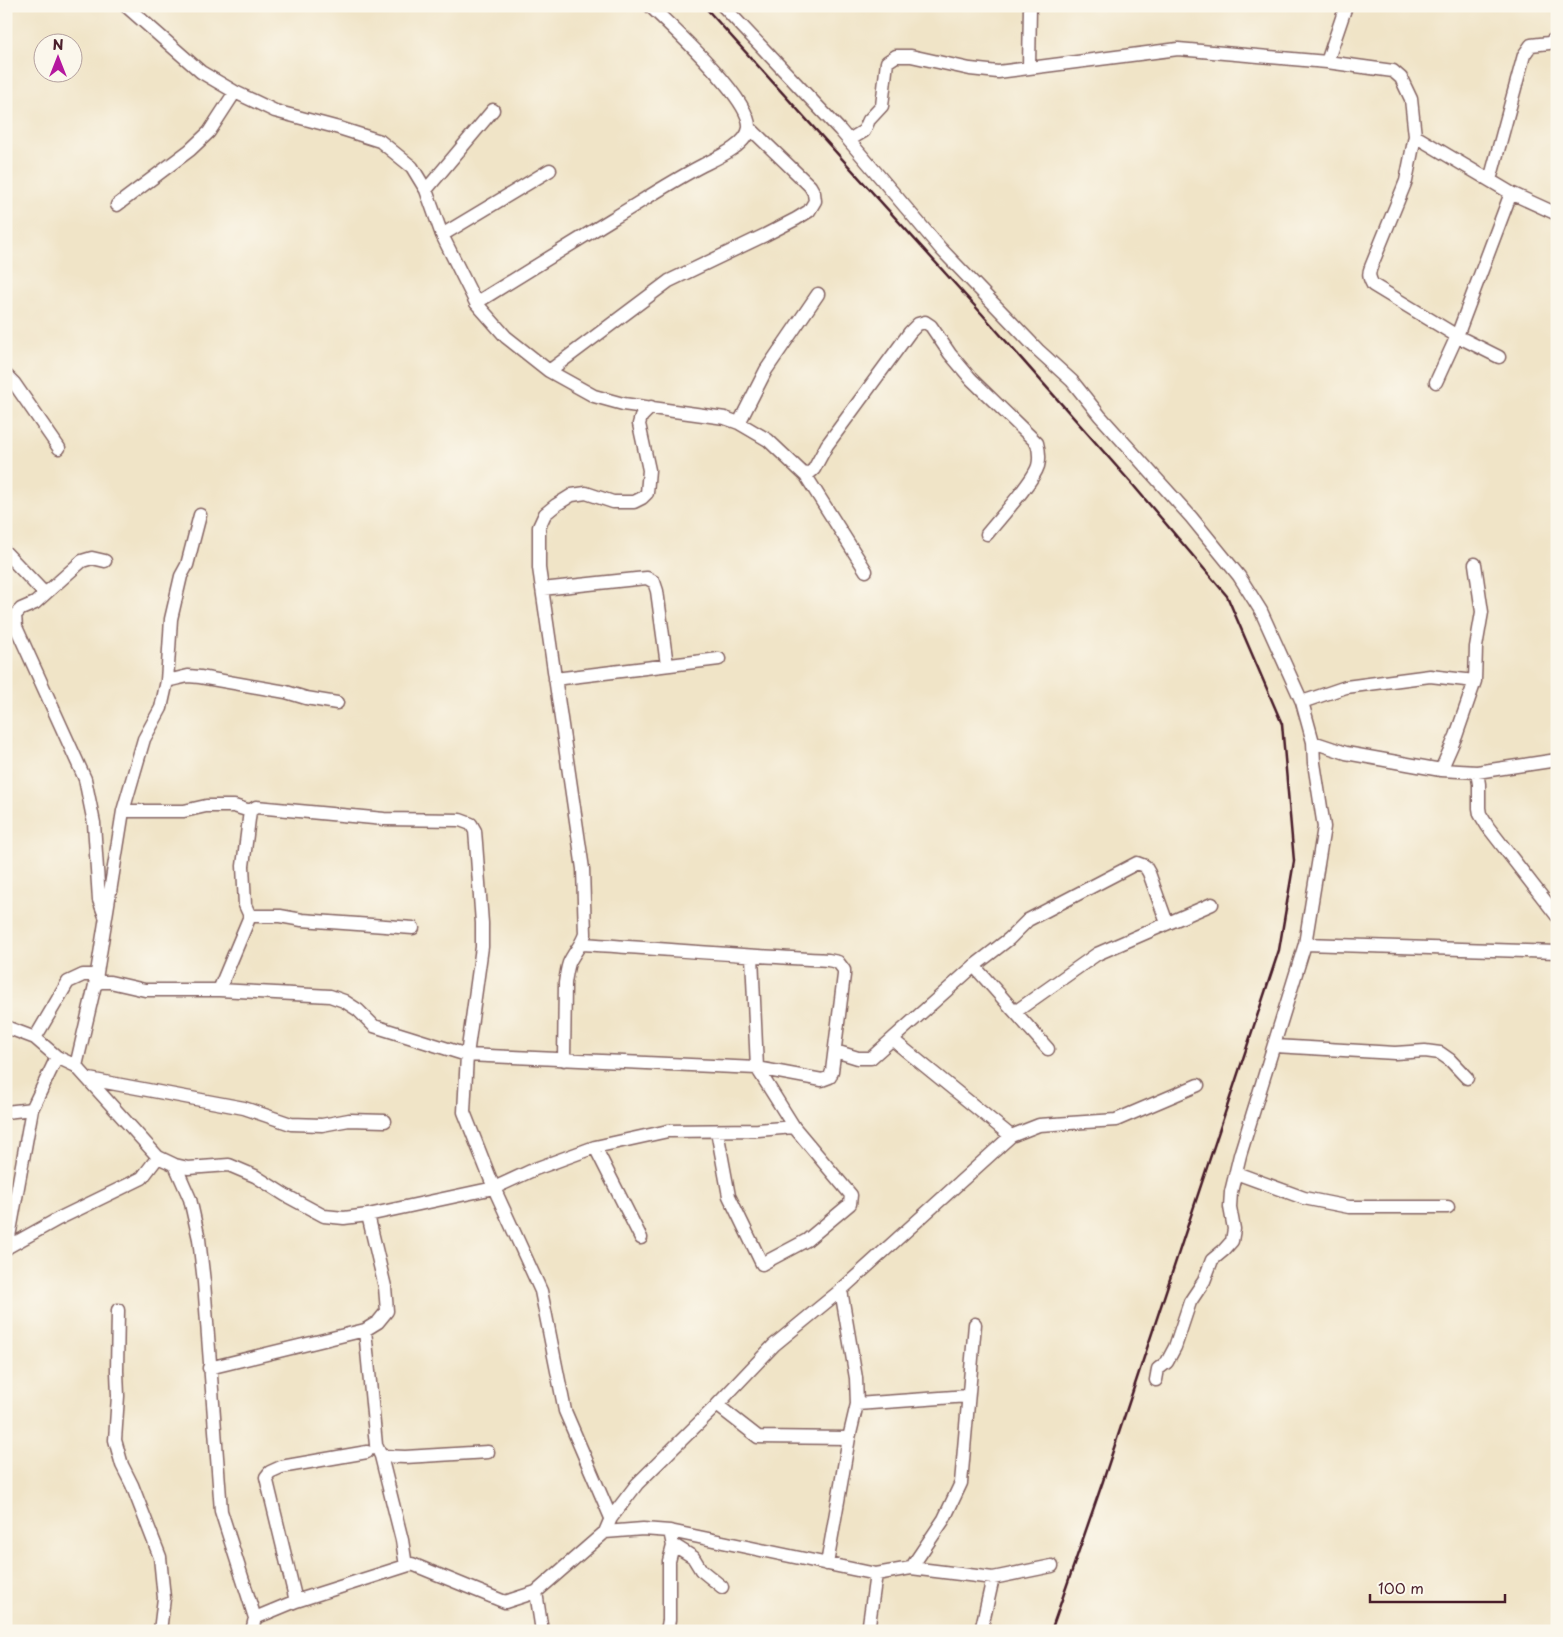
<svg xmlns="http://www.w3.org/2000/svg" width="1563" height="1637" font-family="'Playpen Sans',sans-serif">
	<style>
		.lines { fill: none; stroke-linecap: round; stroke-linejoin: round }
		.minor-casing { stroke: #846462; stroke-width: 15 }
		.minor { stroke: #fff; stroke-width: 12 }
		.rail { stroke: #4a1f2b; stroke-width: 2.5 }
	</style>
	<rect width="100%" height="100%" fill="#fbf7ec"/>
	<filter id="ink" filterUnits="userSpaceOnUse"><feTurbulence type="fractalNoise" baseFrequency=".02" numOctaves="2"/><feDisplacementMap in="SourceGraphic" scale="10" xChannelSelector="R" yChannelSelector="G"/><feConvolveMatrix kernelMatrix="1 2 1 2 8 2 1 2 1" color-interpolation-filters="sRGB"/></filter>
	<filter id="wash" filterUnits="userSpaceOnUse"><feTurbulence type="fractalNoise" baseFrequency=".0096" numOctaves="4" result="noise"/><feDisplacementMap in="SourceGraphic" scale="20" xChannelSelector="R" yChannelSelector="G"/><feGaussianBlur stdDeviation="1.12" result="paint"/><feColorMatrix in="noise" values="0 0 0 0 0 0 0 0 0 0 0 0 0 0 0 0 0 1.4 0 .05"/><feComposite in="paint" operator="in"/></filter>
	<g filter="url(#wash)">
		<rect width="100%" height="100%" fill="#f0e4c7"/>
	</g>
	<g filter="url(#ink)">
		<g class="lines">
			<defs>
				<path id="minor" d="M126 6 201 72 235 92 275 111 339 128 380 141 412 167 426 190 442 235 476 303 506 337 549 371 594 396 623 404 725 418 739 423 768 440 806 476 866 571
					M723 6 840 130 941 249 1038 350 1072 381 1100 416 1191 517 1239 576 1261 611 1302 702 1313 742 1314 763 1324 827 1305 944 1240 1155 1231 1192 1230 1207 1234 1229 1232 1241 1224 1250 1212 1260 1204 1281 1190 1302 1175 1347 1167 1362 1158 1369 1156 1380
					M1327 62 1346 6
					M1029 67 1030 6
					M1415 136 1511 193 1557 214
					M849 140 864 131 869 120 882 106 887 62 896 56H911L970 69 998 72 1178 49 1327 62 1393 71 1401 78 1411 99 1415 136 1406 181 1371 267C1368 274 1369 278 1373 285L1457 336 1499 357
					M1490 180 1524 55 1531 45 1549 43 1557 37
					M426 190 493 110
					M117 205 190 150 209 132 235 92
					M442 235 550 170
					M476 303C521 275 566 247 612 219 642 201 672 181 703 165 717 158 747 145 749 128 752 100 671 26 650 6
					M549 371 669 281 765 235 796 219 809 211 815 201 814 193 810 186 753 131 749 129
					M6 375 14 383 59 448
					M1436 382 1457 336 1511 193
					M739 423 766 370 818 294
					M806 476 814 469 827 445 910 332 918 324 925 322 931 326 950 354 971 379 1037 443C1039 450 1040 458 1038 466 1033 482 999 519 987 534
					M6 553 45 594 35 603 21 609 15 615 16 627 85 779 94 823 99 900 105 916
					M542 589 636 579 647 578 654 582 657 591 667 665
					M45 594 82 561 92 558 105 561
					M555 679 719 659
					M167 681 188 676 200 677 286 692 306 698 337 703
					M1302 702 1346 687 1430 676 1475 681
					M1313 742 1346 753 1441 770 1477 772 1557 760
					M1441 770 1456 736 1475 681 1476 647 1482 612 1475 564
					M1477 772 1479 784V808L1480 814 1488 827 1557 916
					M123 811H184L206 806H234L250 811 256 807 384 819 460 820 471 824 475 831 476 843 482 923V947L467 1055 464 1112 494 1188 541 1291 565 1411 611 1518
					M250 916H280L302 920 413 928
					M1305 944 1557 952
					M974 966 1048 1049
					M95 985 123 811 144 739 161 708 167 681 171 619 181 576 187 565 200 515
					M219 990 250 916 245 905 243 866 250 811
					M1015 1012 1097 954 1212 904
					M6 1027 35 1038 57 1057 76 1066 158 1157 175 1165 188 1168 229 1165 255 1176 285 1195 324 1216 344 1218 368 1215 385 1287 387 1311 378 1322 365 1330 209 1368
					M35 1038 68 982 83 975H97
					M893 1040 1011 1136
					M1275 1046 1395 1053 1425 1051 1440 1053 1450 1060 1467 1078
					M835 1051 858 1058H871L974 966 1009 939 1028 920 1137 863 1145 866 1149 873 1167 923
					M564 1060 565 983C566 976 567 969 569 963 574 952 581 946 585 934L583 869 539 568V527L545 514 556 505 572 495 586 493 613 502H634L642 498 647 493 649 470 639 424 641 417 651 407
					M76 1066 95 985 100 982H110L145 990H219L330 996 344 1001 358 1010 374 1026 467 1055 757 1068 822 1080 830 1077 832 1071 844 975V970L838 962 828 960C746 956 664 949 582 944
					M89 1079 244 1108 291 1124 322 1125 349 1120 385 1121
					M6 1112 32 1109
					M717 1131 729 1196 762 1264 807 1240 850 1204 851 1195 794 1127 757 1068 752 956
					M595 1147 641 1238
					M175 1165 190 1199 199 1239 204 1282 221 1511 255 1618
					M1236 1173 1304 1198 1349 1207H1448
					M368 1215 494 1188 535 1169 595 1147 668 1131 758 1130 794 1127
					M6 1248 58 1219 142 1178 158 1157
					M7 1248 32 1109 57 1057
					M118 1310 117 1371 118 1396 115 1440 122 1465 132 1485 160 1557 164 1598 160 1631
					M365 1330 376 1445 381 1456 402 1540 406 1566
					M857 1404 968 1396
					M717 1405 758 1437 849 1438
					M381 1456 405 1457 488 1452
					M605 1532 611 1518 637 1484 717 1405 774 1345 841 1290 1011 1136 1039 1125 1116 1120 1198 1085
					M673 1546 677 1547 693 1557 701 1570 722 1587
					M827 1564 849 1438 857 1404 856 1378 841 1290
					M911 1568 993 1578 1052 1566
					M876 1574 911 1568 944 1519 961 1483 975 1324
					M536 1592 542 1631
					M296 1601 266 1477 270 1472 281 1467 367 1452
					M252 1631 255 1618 296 1601 412 1564 505 1602 536 1592 605 1532 643 1529 670 1531 876 1574 868 1631
					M667 1631 669 1620V1561L673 1546 670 1531
					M981 1631 993 1578"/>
			</defs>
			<use href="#minor" class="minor-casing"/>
			<use href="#minor" class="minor"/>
			<path class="rail" d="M704 6 974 305 1133 485 1227 596 1282 724 1294 861 1279 950 1103 1481 1051 1631"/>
		</g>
	</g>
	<rect width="1563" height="1637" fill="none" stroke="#fbf7ec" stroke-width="25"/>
	<g transform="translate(58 58)"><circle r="24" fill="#fbf7ec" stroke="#b4a19f"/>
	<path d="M0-4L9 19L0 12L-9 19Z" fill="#b5179e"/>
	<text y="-8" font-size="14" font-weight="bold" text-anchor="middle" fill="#4a1f2b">N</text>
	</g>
	<path d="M1370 1594v8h135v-8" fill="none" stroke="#4a1f2b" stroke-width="2.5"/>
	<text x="1378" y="1594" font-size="15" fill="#4a1f2b" stroke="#fbf7ec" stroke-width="4" paint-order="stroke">100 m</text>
</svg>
